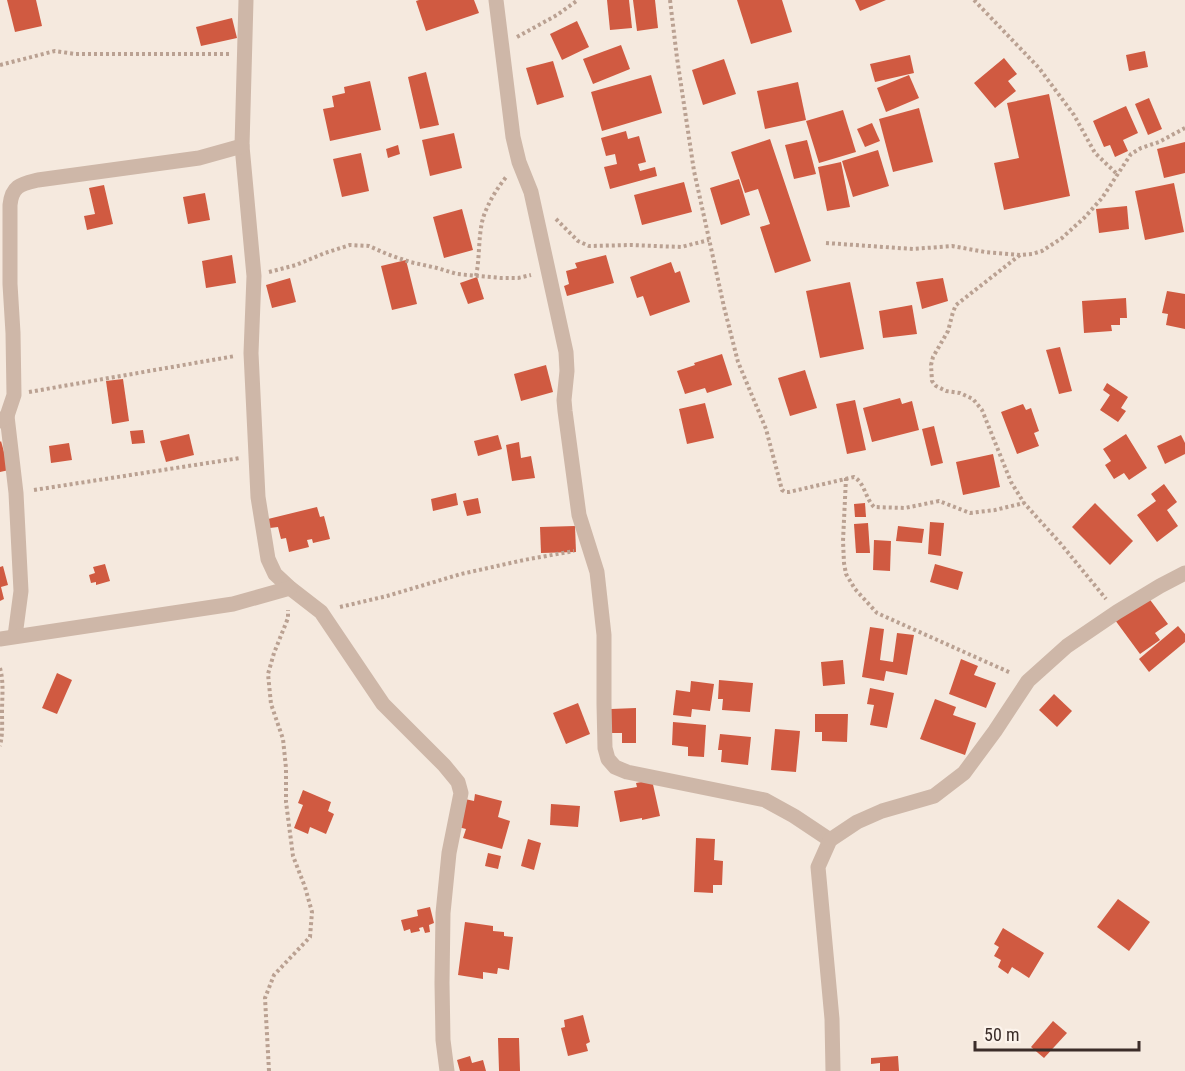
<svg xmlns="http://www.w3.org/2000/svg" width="1185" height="1071" font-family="'Roboto Condensed',sans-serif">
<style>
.building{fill:#d05a41}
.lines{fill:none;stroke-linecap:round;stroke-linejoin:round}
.path{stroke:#baa192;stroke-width:4;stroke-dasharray:3 3;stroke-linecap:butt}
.street{stroke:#ceb7a8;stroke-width:15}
</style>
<rect width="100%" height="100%" fill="#f5e9de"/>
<g class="building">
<path d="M 7,0 L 36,0 L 42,26 L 15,32 Z"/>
<path d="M 419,0 L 474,0 L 479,13 L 426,31 L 416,1 Z"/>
<path d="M 607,0 L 629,0 L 632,28 L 610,30 Z"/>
<path d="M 633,0 L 655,0 L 658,28 L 637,31 Z"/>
<path d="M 737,0 L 782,0 L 792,32 L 751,44 Z"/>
<path d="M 855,0 L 886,0 L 860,11 Z"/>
<path d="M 232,18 L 237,38 L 201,46 L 196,27 Z"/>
<path d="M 577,21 L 589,47 L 562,60 L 550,34 Z"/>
<path d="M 621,45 L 630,69 L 593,84 L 583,59 Z"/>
<path d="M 1145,51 L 1148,67 L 1129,71 L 1126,55 Z"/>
<path d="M 910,55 L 914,73 L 875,82 L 870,64 Z"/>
<path d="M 1004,58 L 1017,74 L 1008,81 L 1016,91 L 995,108 L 974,83 Z"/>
<path d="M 724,59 L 736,94 L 703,105 L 692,70 Z"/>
<path d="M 553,61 L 564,97 L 537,105 L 526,68 Z"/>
<path d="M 426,72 L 439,125 L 420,129 L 408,77 Z"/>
<path d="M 651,75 L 662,113 L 602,131 L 591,92 Z"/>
<path d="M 909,75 L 919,98 L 886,112 L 877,88 Z"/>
<path d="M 370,81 L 381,130 L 330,141 L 323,109 L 334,107 L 332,96 L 345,93 L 344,87 Z"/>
<path d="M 798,82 L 806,120 L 765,129 L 757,91 Z"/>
<path d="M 1049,94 L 1070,196 L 1004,210 L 994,163 L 1019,158 L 1007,103 Z"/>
<path d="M 1149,98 L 1162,129 L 1148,135 L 1135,104 Z"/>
<path d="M 1126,106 L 1138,133 L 1123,140 L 1128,151 L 1115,157 L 1110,145 L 1104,147 L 1093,121 Z"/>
<path d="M 919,108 L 933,162 L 893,172 L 879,119 Z"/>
<path d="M 843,110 L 856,152 L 819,163 L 806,121 Z"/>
<path d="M 872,123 L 880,141 L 865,147 L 857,129 Z"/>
<path d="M 626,131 L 628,139 L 639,136 L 646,162 L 638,164 L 640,171 L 655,167 L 657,176 L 610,189 L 604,167 L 617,164 L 615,154 L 606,156 L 601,138 Z"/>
<path d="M 454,133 L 462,168 L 430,176 L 422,140 Z"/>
<path d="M 770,139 L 811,261 L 775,273 L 760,227 L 770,224 L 758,189 L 745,193 L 731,152 Z"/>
<path d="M 807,140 L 816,174 L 794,179 L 785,145 Z"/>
<path d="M 1185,142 L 1185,173 L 1164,178 L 1157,149 Z"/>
<path d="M 398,145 L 400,154 L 388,158 L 386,149 Z"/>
<path d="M 878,150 L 889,186 L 853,197 L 842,161 Z"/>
<path d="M 361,153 L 369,191 L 342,197 L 333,159 Z"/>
<path d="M 841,162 L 850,207 L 827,211 L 818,167 Z"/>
<path d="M 739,179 L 750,215 L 721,225 L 710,188 Z"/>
<path d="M 684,182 L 692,212 L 642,225 L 634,195 Z"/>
<path d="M 1174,183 L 1184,232 L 1145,240 L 1135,191 Z"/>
<path d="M 104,185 L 113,224 L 87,230 L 84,216 L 95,214 L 89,188 Z"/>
<path d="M 205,193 L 210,220 L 188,224 L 183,197 Z"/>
<path d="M 1127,206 L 1129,229 L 1099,233 L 1096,209 Z"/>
<path d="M 462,209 L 473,250 L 444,258 L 433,217 Z"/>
<path d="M 232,255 L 236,283 L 206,288 L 202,261 Z"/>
<path d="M 606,255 L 614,283 L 567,296 L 564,286 L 569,284 L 566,271 L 577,268 L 575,263 Z"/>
<path d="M 406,260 L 417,304 L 392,310 L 381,266 Z"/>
<path d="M 671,262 L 675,273 L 680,271 L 690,302 L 650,316 L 643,296 L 637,298 L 630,277 Z"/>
<path d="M 477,277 L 484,299 L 468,304 L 460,283 Z"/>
<path d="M 290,278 L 296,302 L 272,308 L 266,285 Z"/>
<path d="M 943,278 L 948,301 L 922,309 L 916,282 Z"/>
<path d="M 850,282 L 864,349 L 820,358 L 806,291 Z"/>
<path d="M 1167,291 L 1185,294 L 1185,329 L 1166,325 L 1168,314 L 1162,313 Z"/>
<path d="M 1126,298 L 1127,318 L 1120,318 L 1120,325 L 1111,325 L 1112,331 L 1084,333 L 1082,301 Z"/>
<path d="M 912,305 L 917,334 L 883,338 L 879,311 Z"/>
<path d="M 1060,347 L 1072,391 L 1059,394 L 1046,350 Z"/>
<path d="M 722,354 L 732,385 L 707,393 L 705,388 L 685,394 L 677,371 L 695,365 L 694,363 Z"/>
<path d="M 546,365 L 553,392 L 521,401 L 514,374 Z"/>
<path d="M 805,370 L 817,408 L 790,416 L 778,378 Z"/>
<path d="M 123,379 L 129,421 L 112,424 L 106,381 Z"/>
<path d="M 1107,383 L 1128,397 L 1121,408 L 1126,411 L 1118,422 L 1100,410 L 1110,395 L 1103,390 Z"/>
<path d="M 900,398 L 902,404 L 912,401 L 919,430 L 872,442 L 863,408 Z"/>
<path d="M 855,400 L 866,450 L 847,454 L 836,404 Z"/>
<path d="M 705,403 L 714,438 L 687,444 L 679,409 Z"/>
<path d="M 1023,404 L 1026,410 L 1031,408 L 1039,431 L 1034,433 L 1039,446 L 1017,454 L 1001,412 Z"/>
<path d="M 934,426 L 943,463 L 931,466 L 922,429 Z"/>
<path d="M 143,430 L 145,443 L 132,444 L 130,431 Z"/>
<path d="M 189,434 L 194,455 L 166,462 L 160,441 Z"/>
<path d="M 1126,434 L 1147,468 L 1129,480 L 1124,473 L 1114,479 L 1105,465 L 1111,461 L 1103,449 Z"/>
<path d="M 498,435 L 502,449 L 478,456 L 474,441 Z"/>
<path d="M 1181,435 L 1185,443 L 1185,454 L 1165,464 L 1157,446 Z"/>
<path d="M 1,441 L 9,470 L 0,472 L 0,442 Z"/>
<path d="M 519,442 L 521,458 L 531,456 L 535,478 L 512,481 L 506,445 Z"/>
<path d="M 69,443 L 72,460 L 51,463 L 49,446 Z"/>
<path d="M 993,454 L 1000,487 L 963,495 L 956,462 Z"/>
<path d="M 1164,484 L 1177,502 L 1167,510 L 1178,526 L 1157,542 L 1137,515 L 1156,501 L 1151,494 Z"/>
<path d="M 456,493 L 458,505 L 433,511 L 431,499 Z"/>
<path d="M 478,498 L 481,513 L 467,516 L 463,501 Z"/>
<path d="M 865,503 L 866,517 L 855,517 L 854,504 Z"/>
<path d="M 1095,503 L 1133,541 L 1110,565 L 1072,527 Z"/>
<path d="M 317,507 L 320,517 L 324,516 L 330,539 L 313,543 L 312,539 L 307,540 L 309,547 L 289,552 L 286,538 L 281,539 L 278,527 L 270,528 L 268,519 Z"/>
<path d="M 930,522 L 944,523 L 941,556 L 928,554 Z"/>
<path d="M 868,523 L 870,553 L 856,553 L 854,524 Z"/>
<path d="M 575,526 L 576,552 L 541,553 L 540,527 Z"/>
<path d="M 898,526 L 924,529 L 922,543 L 896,541 Z"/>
<path d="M 874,540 L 891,541 L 890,571 L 873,570 Z"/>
<path d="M 105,564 L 110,581 L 96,585 L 96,582 L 91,583 L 89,575 L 95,573 L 93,567 Z"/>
<path d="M 935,564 L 963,572 L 958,590 L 930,582 Z"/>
<path d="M 3,566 L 8,585 L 1,587 L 4,599 L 0,601 L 0,567 Z"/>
<path d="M 1148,597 L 1168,624 L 1155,633 L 1160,640 L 1140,654 L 1115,620 Z"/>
<path d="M 1178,626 L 1185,634 L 1185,642 L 1149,672 L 1139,659 Z"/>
<path d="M 870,627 L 884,629 L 880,660 L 893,662 L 897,633 L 914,635 L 907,675 L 886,671 L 884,681 L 862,677 Z"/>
<path d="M 961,659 L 978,666 L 974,675 L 996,683 L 986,708 L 949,694 Z"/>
<path d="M 843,660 L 845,684 L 823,686 L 821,662 Z"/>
<path d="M 57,673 L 72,680 L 57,714 L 42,708 Z"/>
<path d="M 719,680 L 753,683 L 750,712 L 722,710 L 723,699 L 718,699 Z"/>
<path d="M 691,681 L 714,684 L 710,711 L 692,709 L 691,717 L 673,715 L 676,690 L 690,692 Z"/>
<path d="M 870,688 L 894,693 L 887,728 L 870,725 L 874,705 L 867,704 Z"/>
<path d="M 1054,694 L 1072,711 L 1057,727 L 1039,710 Z"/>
<path d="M 935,699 L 956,707 L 953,715 L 976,723 L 965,755 L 920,739 Z"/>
<path d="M 578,703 L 590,734 L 566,744 L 553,713 Z"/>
<path d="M 636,708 L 636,743 L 622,743 L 622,733 L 611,733 L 611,709 Z"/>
<path d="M 815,714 L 848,714 L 847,742 L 822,741 L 822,732 L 815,732 Z"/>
<path d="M 673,722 L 706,725 L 704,757 L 688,756 L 688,747 L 672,745 Z"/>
<path d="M 775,729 L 800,731 L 796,772 L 771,770 Z"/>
<path d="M 720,734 L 751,737 L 748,765 L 721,762 L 722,750 L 718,750 Z"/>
<path d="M 652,780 L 660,816 L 642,820 L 642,818 L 620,822 L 614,791 L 637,787 L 636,783 Z"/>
<path d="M 303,790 L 331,802 L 328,811 L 334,814 L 326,834 L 310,827 L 308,834 L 294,828 L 303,805 L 298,803 Z"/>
<path d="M 475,794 L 502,801 L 498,817 L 510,821 L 502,849 L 463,838 L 466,829 L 458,827 L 465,799 L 474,801 Z"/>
<path d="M 551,804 L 580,806 L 578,827 L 550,825 Z"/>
<path d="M 696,838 L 715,839 L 714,860 L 723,861 L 722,885 L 713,885 L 713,893 L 694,892 Z"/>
<path d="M 528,839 L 541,843 L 534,870 L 521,866 Z"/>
<path d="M 488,853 L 501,856 L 498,869 L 485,866 Z"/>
<path d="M 1118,899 L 1150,922 L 1129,951 L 1097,927 Z"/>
<path d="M 430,907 L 434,923 L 429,925 L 430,932 L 425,933 L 423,927 L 419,928 L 420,931 L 411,933 L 410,929 L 404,931 L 401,920 L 418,916 L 417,910 Z"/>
<path d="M 465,922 L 493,926 L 493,931 L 504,932 L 504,936 L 513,937 L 509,970 L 498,968 L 497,974 L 483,972 L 483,979 L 458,975 Z"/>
<path d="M 1003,928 L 1044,953 L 1029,978 L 1012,967 L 1008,974 L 998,967 L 1001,960 L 994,956 L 999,947 L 994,944 Z"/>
<path d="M 583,1015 L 590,1042 L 586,1044 L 588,1051 L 568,1056 L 561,1028 L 565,1027 L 564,1020 Z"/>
<path d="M 1053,1021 L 1067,1033 L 1044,1058 L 1031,1047 Z"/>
<path d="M 498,1038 L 519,1038 L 520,1071 L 499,1071 Z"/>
<path d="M 470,1056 L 472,1063 L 483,1060 L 486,1071 L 460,1071 L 457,1060 Z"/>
<path d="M 898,1056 L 899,1071 L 880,1071 L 880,1063 L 871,1064 L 871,1058 Z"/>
</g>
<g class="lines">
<g class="path">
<path d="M 670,0 L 677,58 L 694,171 L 724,307 L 738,362 L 766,429 L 782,490 L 785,492 L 789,492 L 854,477 C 865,483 865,498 874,507 L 905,508 L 939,501 L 970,513 L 995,510 L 1024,503"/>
<path d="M 974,0 L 1039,68 L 1074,115 L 1095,153 L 1117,174"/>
<path d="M 517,37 L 557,15 L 578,0"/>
<path d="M 0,65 L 55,51 L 75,54 L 229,54"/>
<path d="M 556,219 L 578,241 L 589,246 L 632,245 L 681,247 L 709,240"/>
<path d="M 826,243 L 913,249 L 952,246 L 985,252 L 1020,255 L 1032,254 L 1042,251 L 1062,238 L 1085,217 L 1102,198 L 1131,154 L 1141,148 L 1159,142 L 1185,128"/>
<path d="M 1020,255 L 956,305 L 953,312 L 948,331 L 933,357 L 931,365 L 932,381 L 936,386 L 946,391 L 960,393 L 973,399 L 982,410 L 1011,482 L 1024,503 L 1061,544 L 1106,599"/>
<path d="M 269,272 L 296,265 L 325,253 L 350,245 L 369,246 L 387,254 L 410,262 L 437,268 L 457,274 L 501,278 L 518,278 L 531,275"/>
<path d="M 476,276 C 480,257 478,237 483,218 C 488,203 497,188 507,176"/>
<path d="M 29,392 L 235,356"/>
<path d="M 846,478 L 843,541 L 844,563 L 846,574 L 855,589 L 877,613 L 1011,673"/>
<path d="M 34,490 L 240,458"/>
<path d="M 340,607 L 387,596 L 461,574 L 524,560 L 574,551"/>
<path d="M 0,668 C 4,683 2,697 2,712 C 2,725 3,732 0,746"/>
<path d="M 269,1071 L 265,998 L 274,975 L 310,937 L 312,912 L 305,887 L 293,856 L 286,802 L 286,768 L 283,739 L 271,704 L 268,674 L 274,653 L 288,618 L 288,610"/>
</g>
<g class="street">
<path d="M 246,0 L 242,146 L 254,276 L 251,353 L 258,497 L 268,559 L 275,574 L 290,588 L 321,612 L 383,704 L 444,765 L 458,782 L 461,793 L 449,853 L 443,913 L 442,983 L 443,1040 L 447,1071"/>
<path d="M 496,0 L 513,137 L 519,162 L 531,192 L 566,352 L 567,371 L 564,400 L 565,411 L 579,515 L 597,572 L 604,635 L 604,704 L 605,748 L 608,759 L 615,767 L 627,772 L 765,800 L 794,816 L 830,840"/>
<path d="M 7,416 L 16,493 L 21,591 L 15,636"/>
<path d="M 0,421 L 7,416 L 14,395 L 13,333 L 10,284 L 10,205 C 12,185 22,184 38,180 L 199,158 L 242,146"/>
<path d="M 0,639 L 233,604 L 290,588"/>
<path d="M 833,1071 L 832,1019 L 818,867 L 830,840 L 857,822 L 882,811 L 934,796 L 964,773 L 995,731 L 1028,681 L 1067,646 L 1117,612 L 1160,586 L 1185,573"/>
</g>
</g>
<path d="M975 1041v9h164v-9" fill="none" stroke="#3b2d29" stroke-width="3"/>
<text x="984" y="1041" font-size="18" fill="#3b2d29" stroke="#fcf3eb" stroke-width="4.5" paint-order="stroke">50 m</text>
</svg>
